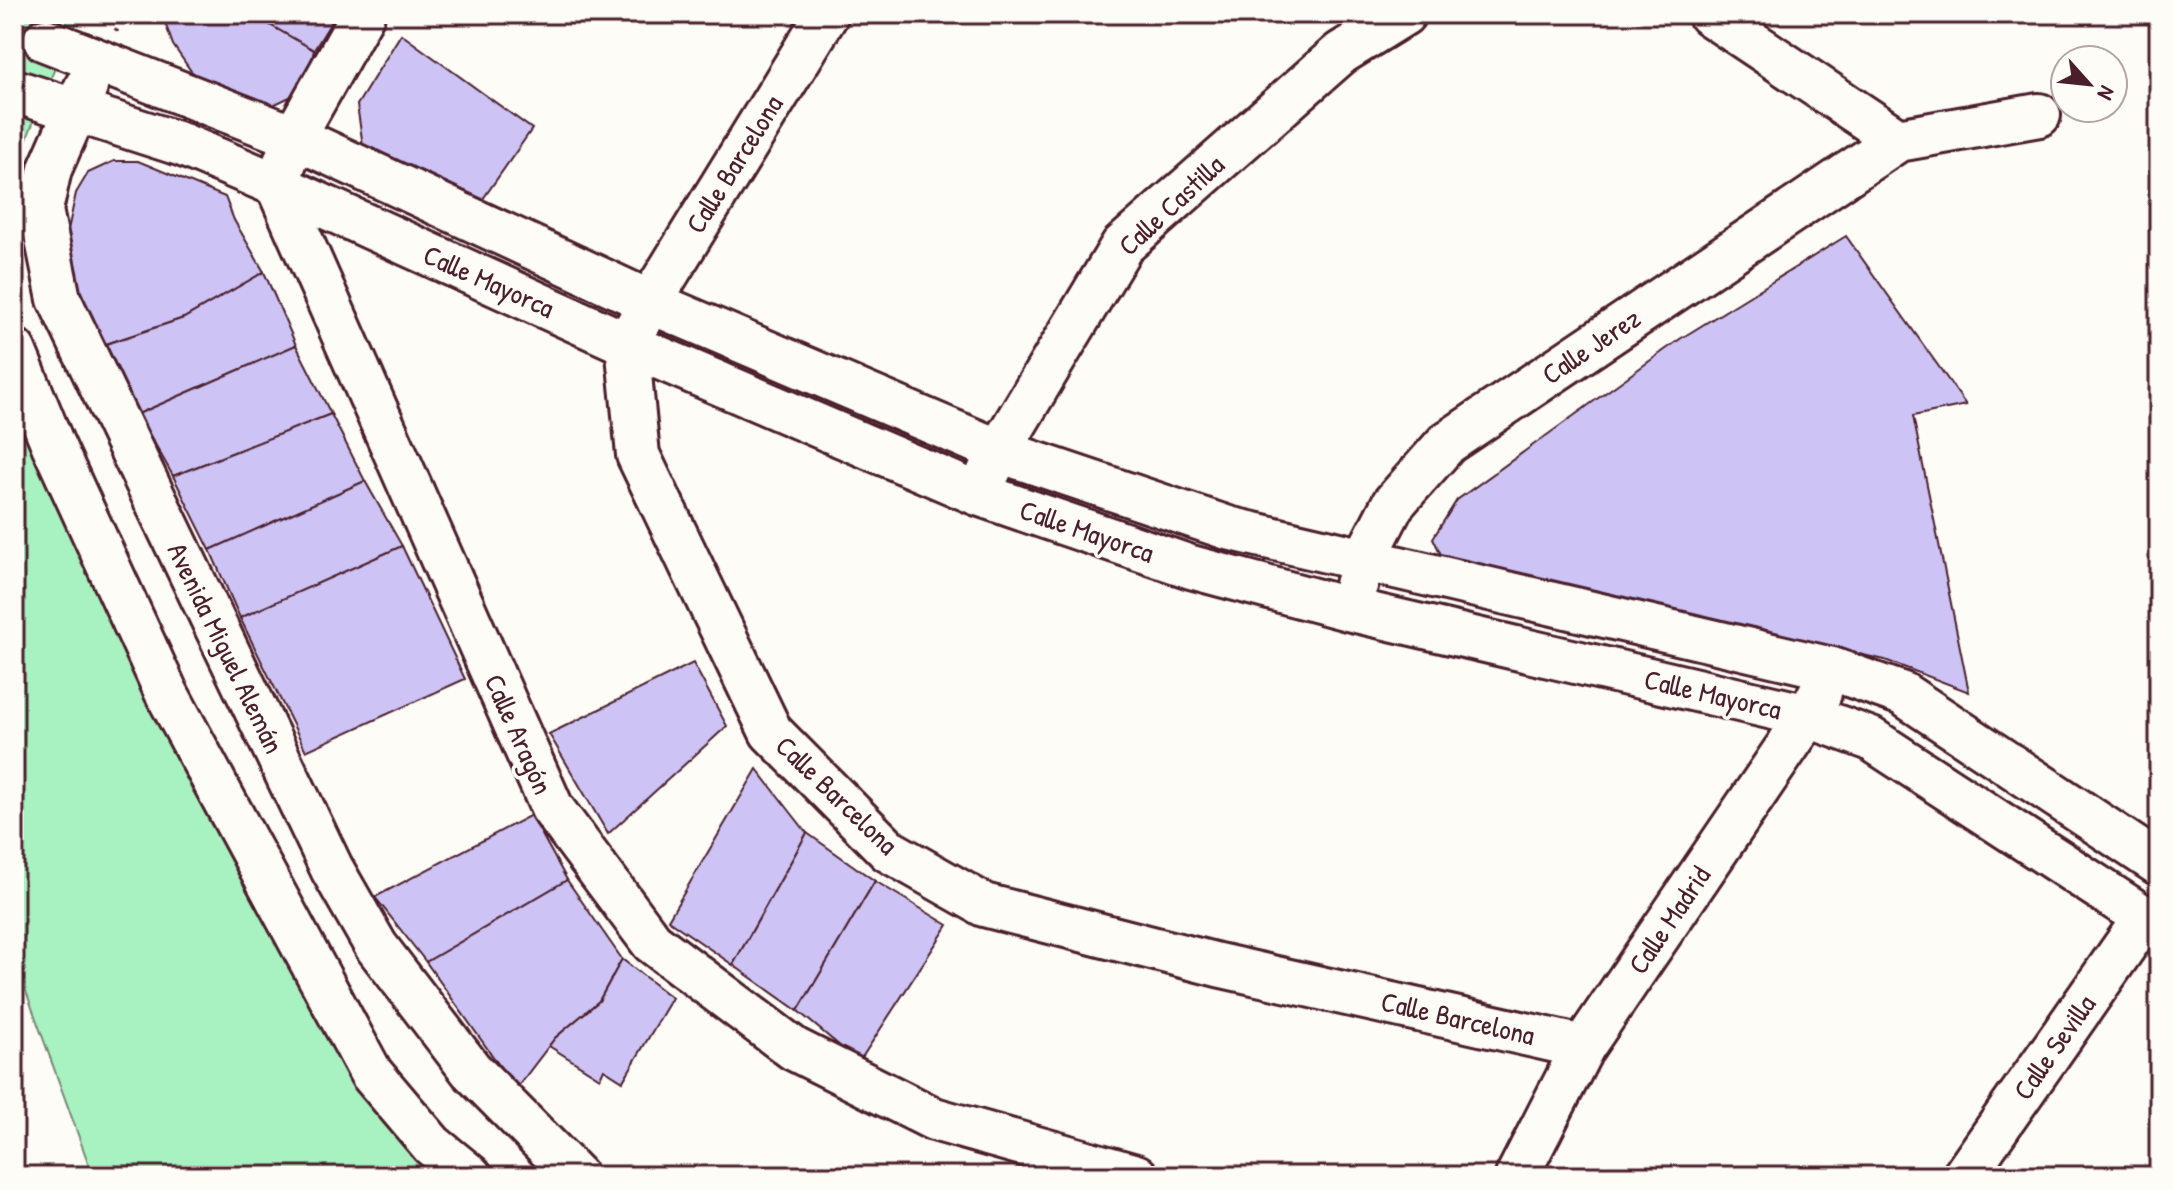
<svg xmlns="http://www.w3.org/2000/svg" width="2173" height="1190" font-family="'Patrick Hand',sans-serif">
<style>
.green{fill:#a8f1c0;stroke:#798876;stroke-width:2}
.building{fill:#cdc3f5;stroke:#4a1f2b;stroke-width:2}
.lines{fill:none;stroke-linecap:round;stroke-linejoin:round}
.minor-casing{stroke:#4a1f2b;stroke-width:48}
.path{stroke:#4a1f2b;stroke-width:5;stroke-dasharray:2 6;stroke-linecap:butt}
.minor{stroke:#fdfcf7;stroke-width:42}
.labels{text-anchor:middle;stroke-width:7;stroke-linejoin:round;paint-order:stroke}
.street-label{font-size:28px;fill:#4a1f2b;stroke:#fdfcf7}
</style>
<rect width="100%" height="100%" fill="#fdfcf7"/>
<filter id="ink" filterUnits="userSpaceOnUse"><feTurbulence type="fractalNoise" baseFrequency=".0125" numOctaves="2"/><feDisplacementMap in="SourceGraphic" scale="16" xChannelSelector="R" yChannelSelector="G"/><feConvolveMatrix kernelMatrix="1 2 1 2 8 2 1 2 1" color-interpolation-filters="sRGB"/></filter>
<g filter="url(#ink)">
<g class="green">
<path d="M 14,14 L 81,14 L 57,63 L 14,171 Z"/>
<path d="M 14,357 L 54,467 L 452,1176 L 93,1176 L 14,958 Z"/>
</g>
<g class="building">
<path d="M 162,14 L 251,14 L 314,50 L 311,63 L 292,96 L 265,109 L 227,98 L 191,71 L 173,45 Z"/>
<path d="M 251,14 L 336,14 L 314,50 Z"/>
<path d="M 401,34 L 532,129 L 478,206 L 364,153 L 357,105 Z"/>
<path d="M 114,161 L 138,161 L 225,197 L 234,220 L 264,272 L 184,318 L 106,344 L 84,312 L 74,276 L 68,230 L 76,193 L 88,173 Z"/>
<path d="M 1846,236 L 1966,405 L 1913,416 L 1969,692 L 1885,660 L 1443,559 L 1433,538 L 1457,500 L 1680,339 Z"/>
<path d="M 264,272 L 296,345 L 138,414 L 106,344 L 184,318 Z"/>
<path d="M 296,345 L 331,414 L 173,476 L 138,414 Z"/>
<path d="M 331,414 L 365,481 L 210,550 L 173,476 Z"/>
<path d="M 365,481 L 402,546 L 240,618 L 210,550 Z"/>
<path d="M 402,546 L 465,679 L 306,751 L 240,618 Z"/>
<path d="M 693,663 L 727,726 L 608,834 L 549,734 Z"/>
<path d="M 757,769 L 807,833 L 733,965 L 668,920 Z"/>
<path d="M 531,815 L 567,880 L 426,962 L 375,897 Z"/>
<path d="M 807,833 L 875,881 L 798,1011 L 733,965 Z"/>
<path d="M 567,880 L 622,959 L 599,1001 L 555,1038 L 516,1089 L 426,962 Z"/>
<path d="M 875,881 L 948,925 L 859,1062 L 798,1011 Z"/>
<path d="M 622,959 L 672,998 L 623,1081 L 604,1069 L 600,1078 L 549,1046 L 555,1038 L 599,1001 Z"/>
</g>
<g class="lines">
<g class="minor-casing">
<g id="minor">
<path d="M 363,14 L 294,137 L 277,185 L 552,808 L 652,942 L 794,1049 L 934,1119 L 1136,1176"/>
<path d="M 827,14 L 650,302 L 627,344 L 638,455 L 771,732 L 889,851 L 984,905 L 1218,965 L 1583,1047"/>
<path d="M 1709,14 L 1898,140"/>
<path d="M 45,40 L 294,137 L 650,302 L 999,451 L 1228,528 L 1832,669 L 1903,694 L 2159,864"/>
<path d="M 86,87 L 50,169 L 41,210 L 59,299 L 332,869 L 376,946 L 471,1070 L 576,1176"/>
<path d="M 18,92 L 183,145 L 277,185 L 627,344 L 978,494 L 1191,567 L 1348,609 L 1808,716 L 1871,739 L 2159,927"/>
<path d="M 14,350 L 53,445 L 166,692 L 371,1073 L 432,1145 L 470,1176"/>
<path d="M 988,474 L 999,451 L 1122,246 L 1341,53 L 1404,14"/>
<path d="M 1356,585 L 1364,560 L 1393,504 L 1447,443 L 1898,140 L 2039,115"/>
<path d="M 1517,1176 L 1583,1047 L 1808,716 L 1820,693"/>
<path d="M 1964,1176 L 2145,917"/>
</g>
</g>
<path class="path" d="M 116,31 L 125,14"/>
<use href="#minor" class="minor"/>
</g>
</g>
<g class="labels">
<g class="street-label">
<text transform="translate(734 164) rotate(-58)" y="10">Calle Barcelona</text>
<text transform="translate(1171 205) rotate(-43)" y="10">Calle Castilla</text>
<text transform="translate(489 281) rotate(24)" y="10">Calle Mayorca</text>
<text transform="translate(1591 346) rotate(-34)" y="10">Calle Jerez</text>
<text transform="translate(1087 531) rotate(19)" y="10">Calle Mayorca</text>
<text transform="translate(226 648) rotate(64)" y="10">Avenida Miguel Alemán</text>
<text transform="translate(1713 694) rotate(13)" y="10">Calle Mayorca</text>
<text transform="translate(519 734) rotate(66)" y="10">Calle Aragón</text>
<text transform="translate(837 795) rotate(44)" y="10">Calle Barcelona</text>
<text transform="translate(1669 920) rotate(-56)" y="10">Calle Madrid</text>
<text transform="translate(1458 1018) rotate(13)" y="10">Calle Barcelona</text>
<text transform="translate(2054 1047) rotate(-55)" y="10">Calle Sevilla</text>
</g>
</g>
<rect width="2173" height="1190" fill="none" stroke="#fdfcf7" stroke-width="48"/>
<rect x="24" y="24" width="2125" height="1142" fill="none" stroke="#4a1f2b" stroke-width="3" filter="url(#ink)"/>
<g transform="translate(2089 84) rotate(117)"><circle r="38" fill="#fdfcf7" stroke="#b5a4a5" stroke-width="2"/>
<path d="M0-6L14 30L0 20L-14 30Z" fill="#4a1f2b"/>
<text y="-12" font-size="22" font-weight="bold" text-anchor="middle" fill="#4a1f2b">N</text>
</g>
</svg>
